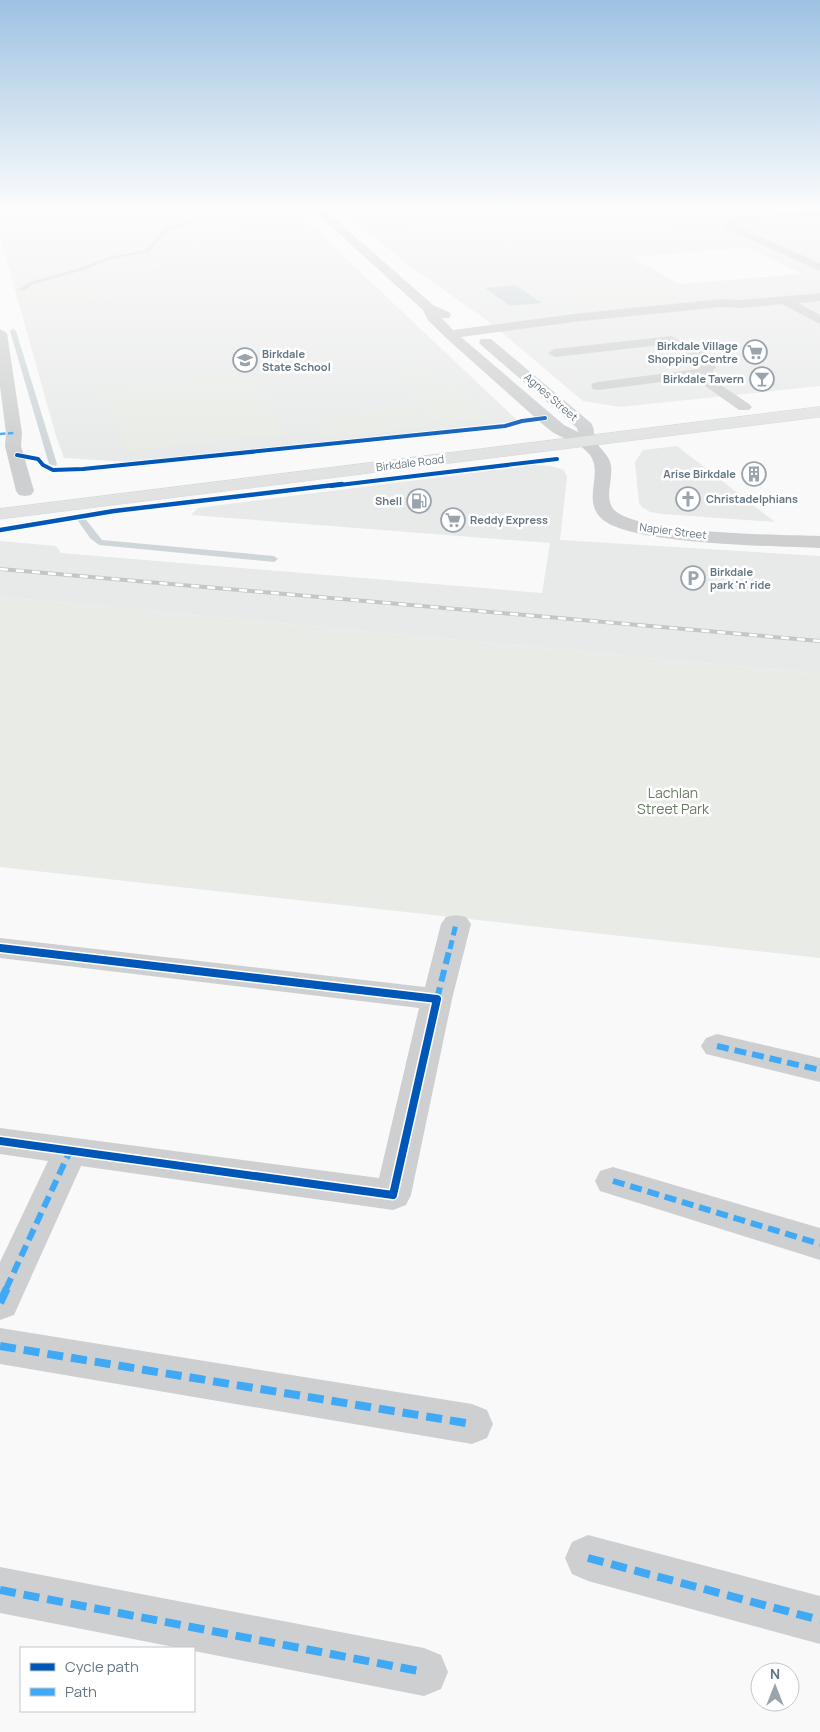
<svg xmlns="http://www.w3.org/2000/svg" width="820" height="1732" font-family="Manrope,sans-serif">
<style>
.built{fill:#e8e9e9;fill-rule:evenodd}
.green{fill:#e8ebe6}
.water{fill:#ced6d9}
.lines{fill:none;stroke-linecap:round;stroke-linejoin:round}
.stream{fill:#ced6d9;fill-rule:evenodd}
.major-casing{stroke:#d5d6d7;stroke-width:1}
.minor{fill:#cecfd0;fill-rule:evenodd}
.major{fill:#e1e2e2;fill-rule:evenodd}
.rail-casing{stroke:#c3c5c6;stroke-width:4}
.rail{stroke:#fff;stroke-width:2.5;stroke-dasharray:8;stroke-linecap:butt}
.quiet-far3{stroke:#3fa9f5;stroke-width:2.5;stroke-dasharray:5.5 2.5;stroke-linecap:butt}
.quiet-far2{stroke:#3fa9f5;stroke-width:5;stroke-dasharray:9 5;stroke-linecap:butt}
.quiet-far1{stroke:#3fa9f5;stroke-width:6;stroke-dasharray:12 6;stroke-linecap:butt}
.quiet{stroke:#3fa9f5;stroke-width:8;stroke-dasharray:16 8;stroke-linecap:butt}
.cycleway-far3-casing{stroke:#fff;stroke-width:5.5}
.cycleway-far2-casing{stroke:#fff;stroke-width:7}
.cycleway-far1-casing{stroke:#fff;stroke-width:9}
.cycleway-casing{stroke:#fff;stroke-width:11}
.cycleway-far3{stroke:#0057b8;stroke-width:4}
.cycleway-far2{stroke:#0057b8;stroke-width:4.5}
.cycleway-far1{stroke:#0057b8;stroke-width:5.5}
.cycleway{stroke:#0057b8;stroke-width:8}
.labels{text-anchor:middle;stroke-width:5;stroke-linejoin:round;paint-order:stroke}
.far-poi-label{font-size:11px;font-weight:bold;fill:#657683;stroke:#fff;text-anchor:end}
.far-street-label{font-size:11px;fill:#657683;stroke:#fff}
.park-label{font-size:14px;fill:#687a64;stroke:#fff}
</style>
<rect width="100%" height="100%" fill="#f9f9f9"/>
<g class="built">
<path d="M 267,211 L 296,211 L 518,421 L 145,463 L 64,458 L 56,436 L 19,304 L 146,293 L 137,276 Z"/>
<path d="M 344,211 L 681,211 L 693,217 L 772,211 L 820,211 L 820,386 L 620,407 L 583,401 L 488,321 L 408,265 ZM 747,247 L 802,274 L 679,284 L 632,257 Z"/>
<path d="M 677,446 L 775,522 L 662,514 L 650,512 L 642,507 L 639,503 L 635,462 L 643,450 Z"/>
<path d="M 535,465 L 551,466 L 564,470 L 567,477 L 560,540 L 820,556 L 820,674 L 0,597 L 0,541 L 56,546 L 61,553 L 542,593 L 550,543 L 191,515 L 198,508 Z"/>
</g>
<g class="green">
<path d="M 0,211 L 267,211 L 137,276 L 146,293 L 19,304 L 0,237 Z"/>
<path d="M 390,211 L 635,211 L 695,242 L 459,263 Z"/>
<path d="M 644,272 L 687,298 L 595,306 L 555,280 Z"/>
<path d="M 426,364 L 443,383 L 413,385 L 397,366 Z"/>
<path d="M 248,373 L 288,434 L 125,452 L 101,388 Z"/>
<path d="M 456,385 L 491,419 L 439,425 L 408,390 Z"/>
<path d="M 411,408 L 428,426 L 323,438 L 310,419 Z"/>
<path d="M 0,597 L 820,674 L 820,958 L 0,867 Z"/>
</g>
<path class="water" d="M 515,285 L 542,303 L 510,306 L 485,288 Z"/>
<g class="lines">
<g class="stream">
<path d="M 203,211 L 208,211 L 198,221 L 169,230 L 149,252 L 112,259 L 84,270 L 34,284 L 23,291 L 18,290 L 30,282 L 80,268 L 109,257 L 145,250 L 165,228 L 194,219 Z"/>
<path d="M 13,329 L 16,331 L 57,464 L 56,466 L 49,464 L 10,331 Z"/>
<path d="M 77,516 L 83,516 L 102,540 L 274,556 L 278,559 L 274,562 L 99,545 L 90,538 L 76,518 Z"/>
</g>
<g class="major-casing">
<path id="major" d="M 820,407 L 820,417 L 0,519 L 0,509 Z"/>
</g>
<g class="minor">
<path d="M 314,211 L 326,211 L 433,305 L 449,312 L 451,315 L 449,318 L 442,318 L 453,330 L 582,313 L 722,299 L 741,300 L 820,293 L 820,301 L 798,303 L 820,315 L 820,324 L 782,304 L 741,308 L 722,307 L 582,321 L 461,337 L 564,425 L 578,432 L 577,428 L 481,345 L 479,342 L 481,339 L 491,339 L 591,423 C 595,428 593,435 596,441 C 600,450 610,455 611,466 C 613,479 605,495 612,507 C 626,534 787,535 820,536 L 820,548 C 778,546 631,545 602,519 C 581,500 604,474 590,455 C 581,443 566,440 554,433 C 549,430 544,425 539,421 L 445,337 L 428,320 L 423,310 Z"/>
<path d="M 803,211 L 820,211 L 820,216 L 738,223 L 735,226 L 820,263 L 820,271 L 723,227 L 731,218 L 735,217 Z"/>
<path d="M 0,329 L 7,333 L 22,433 L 21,446 L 34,491 L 31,495 L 25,496 L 19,495 L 16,491 L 5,446 L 6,433 L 0,386 Z"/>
<path d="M 671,336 L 711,356 L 716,367 L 709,377 L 749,404 L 752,407 L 749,410 L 739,410 L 694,378 L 598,390 L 593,389 L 591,386 L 593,383 L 598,382 L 698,369 L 701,366 L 700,361 L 669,344 L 555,357 L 548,353 L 555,349 Z"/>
<path d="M 456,915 L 466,917 L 471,924 L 452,999 L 411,1195 L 406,1205 L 393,1210 L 81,1166 L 14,1315 L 0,1320 L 0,1262 L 48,1161 L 0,1154 L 0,1128 L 379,1178 L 419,1008 L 0,958 L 0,938 L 425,987 L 441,924 L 446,917 Z"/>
<path d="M 717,1034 L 820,1058 L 820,1082 L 706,1054 L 701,1046 L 706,1038 Z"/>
<path d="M 613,1167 L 820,1228 L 820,1260 L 600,1191 L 595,1181 L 600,1171 Z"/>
<path d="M 0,1328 L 472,1404 L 487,1410 L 493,1424 L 487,1438 L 472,1444 L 0,1364 Z"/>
<path d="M 588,1535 L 820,1596 L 820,1644 L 588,1581 L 572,1574 L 565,1558 L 572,1542 Z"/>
<path d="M 0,1567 L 424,1648 L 441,1655 L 448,1672 L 441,1689 L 424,1696 L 194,1651 L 194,1648 L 179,1648 L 0,1613 Z"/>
</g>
<use href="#major" class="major"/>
<g class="rail-casing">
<path id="rail" d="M 0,569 L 820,641"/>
</g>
<use href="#rail" class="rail"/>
<path class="quiet-far3" d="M 0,434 L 14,433"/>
<path class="quiet-far2" d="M 450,949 L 456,924"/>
<g class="quiet-far1">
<path d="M 437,999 L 450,947"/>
<path d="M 717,1046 L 820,1070"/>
<path d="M 613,1181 L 820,1244"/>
<path d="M 6,1289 L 70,1151"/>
</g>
<g class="quiet">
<path d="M 0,1303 L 7,1288"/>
<path d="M 0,1346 L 472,1424"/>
<path d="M 588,1558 L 820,1620"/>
<path d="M 0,1590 L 424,1672"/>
</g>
<g class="cycleway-far3-casing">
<g id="cycleway-far3">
<path d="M 17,455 L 38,459 L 43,465 L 53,470 L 83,469 L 505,426 L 522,421 L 545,418"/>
<path d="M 331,486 L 557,459"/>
</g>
</g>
<g class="cycleway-far2-casing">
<path id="cycleway-far2" d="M 0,530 L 114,511 L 342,484"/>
</g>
<g class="cycleway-far1-casing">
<path id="cycleway-far1" d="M 0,948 L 5,949"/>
</g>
<g class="cycleway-casing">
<path id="cycleway" d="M 0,948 L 437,999 L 393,1195 L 0,1141"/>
</g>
<use href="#cycleway-far3" class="cycleway-far3"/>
<use href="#cycleway-far2" class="cycleway-far2"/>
<use href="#cycleway-far1" class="cycleway-far1"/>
<use href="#cycleway" class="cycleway"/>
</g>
<linearGradient id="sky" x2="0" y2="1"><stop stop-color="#9dc2e2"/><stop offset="0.46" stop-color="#fcfcfc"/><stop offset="1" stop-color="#fcfcfc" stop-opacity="0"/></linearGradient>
<rect width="820" height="454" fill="url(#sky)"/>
<defs>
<g id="supermarket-ring" transform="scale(1.25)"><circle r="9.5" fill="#fff" stroke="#99a4ac" stroke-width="1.5"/><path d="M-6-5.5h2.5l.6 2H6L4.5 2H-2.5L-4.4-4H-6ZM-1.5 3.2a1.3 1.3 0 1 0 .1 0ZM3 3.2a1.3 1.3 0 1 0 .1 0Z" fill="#99a4ac"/></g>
<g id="school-ring" transform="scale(1.25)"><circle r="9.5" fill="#fff" stroke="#99a4ac" stroke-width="1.5"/><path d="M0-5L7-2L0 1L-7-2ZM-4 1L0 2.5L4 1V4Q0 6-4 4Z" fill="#99a4ac"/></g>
<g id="bar-ring" transform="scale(1.25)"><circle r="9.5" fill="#fff" stroke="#99a4ac" stroke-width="1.5"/><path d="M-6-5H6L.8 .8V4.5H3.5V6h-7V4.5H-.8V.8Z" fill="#99a4ac"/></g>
<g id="building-ring" transform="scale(1.25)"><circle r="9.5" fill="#fff" stroke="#99a4ac" stroke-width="1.5"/><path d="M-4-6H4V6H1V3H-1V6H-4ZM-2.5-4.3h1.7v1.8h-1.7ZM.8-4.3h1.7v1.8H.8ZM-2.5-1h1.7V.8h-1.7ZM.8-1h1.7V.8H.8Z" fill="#99a4ac"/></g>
<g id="church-ring" transform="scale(1.25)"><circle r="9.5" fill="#fff" stroke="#99a4ac" stroke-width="1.5"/><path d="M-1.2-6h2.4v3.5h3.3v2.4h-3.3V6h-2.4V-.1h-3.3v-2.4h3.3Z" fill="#99a4ac"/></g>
<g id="fuel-ring" transform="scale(1.25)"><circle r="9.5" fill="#fff" stroke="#99a4ac" stroke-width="1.5"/><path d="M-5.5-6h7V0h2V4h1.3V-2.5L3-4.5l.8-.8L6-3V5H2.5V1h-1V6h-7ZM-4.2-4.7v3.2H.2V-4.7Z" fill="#99a4ac"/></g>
<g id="parking-ring" transform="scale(1.25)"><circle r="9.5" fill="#fff" stroke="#99a4ac" stroke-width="1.5"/><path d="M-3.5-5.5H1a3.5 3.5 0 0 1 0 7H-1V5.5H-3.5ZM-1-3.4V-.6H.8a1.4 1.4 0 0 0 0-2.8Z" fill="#99a4ac"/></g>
</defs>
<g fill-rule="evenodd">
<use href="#supermarket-ring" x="755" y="352"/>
<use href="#school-ring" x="245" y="360"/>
<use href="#bar-ring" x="762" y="379"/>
<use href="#building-ring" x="754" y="474"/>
<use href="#church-ring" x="688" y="499"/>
<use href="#fuel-ring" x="419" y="501"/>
<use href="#supermarket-ring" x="453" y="520"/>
<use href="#parking-ring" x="693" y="578"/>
</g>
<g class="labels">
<g class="far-poi-label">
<text x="738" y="350">Birkdale Village<tspan x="738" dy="13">Shopping Centre</tspan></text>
<text x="262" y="358" text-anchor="start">Birkdale<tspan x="262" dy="13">State School</tspan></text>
<text x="744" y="383">Birkdale Tavern</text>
<text x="736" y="478">Arise Birkdale</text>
<text x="706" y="503" text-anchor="start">Christadelphians</text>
<text x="402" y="505">Shell</text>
<text x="470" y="524" text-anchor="start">Reddy Express</text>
<text x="710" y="576" text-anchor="start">Birkdale<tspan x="710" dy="13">park 'n' ride</tspan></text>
</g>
<g class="far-street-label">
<text transform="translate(551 397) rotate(41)" y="4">Agnes Street</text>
<text transform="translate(410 463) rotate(-7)" y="4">Birkdale Road</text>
<text transform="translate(673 531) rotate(7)" y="4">Napier Street</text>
</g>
<g class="park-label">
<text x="673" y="798">Lachlan<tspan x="673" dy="16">Street Park</tspan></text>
</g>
</g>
<rect x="20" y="1647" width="175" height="65" fill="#ffffff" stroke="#c1c8cd"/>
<rect x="30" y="1663" width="25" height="8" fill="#0057b8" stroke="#c1c8cd"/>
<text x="65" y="1672" font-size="15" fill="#657683">Cycle path</text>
<rect x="30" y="1688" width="25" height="8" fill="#3fa9f5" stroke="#c1c8cd"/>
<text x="65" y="1697" font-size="15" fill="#657683">Path</text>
<g transform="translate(775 1687)"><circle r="24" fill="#ffffff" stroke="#c1c8cd"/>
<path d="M0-4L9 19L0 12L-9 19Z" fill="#99a4ac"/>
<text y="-8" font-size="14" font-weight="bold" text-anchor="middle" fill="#657683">N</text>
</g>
</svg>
